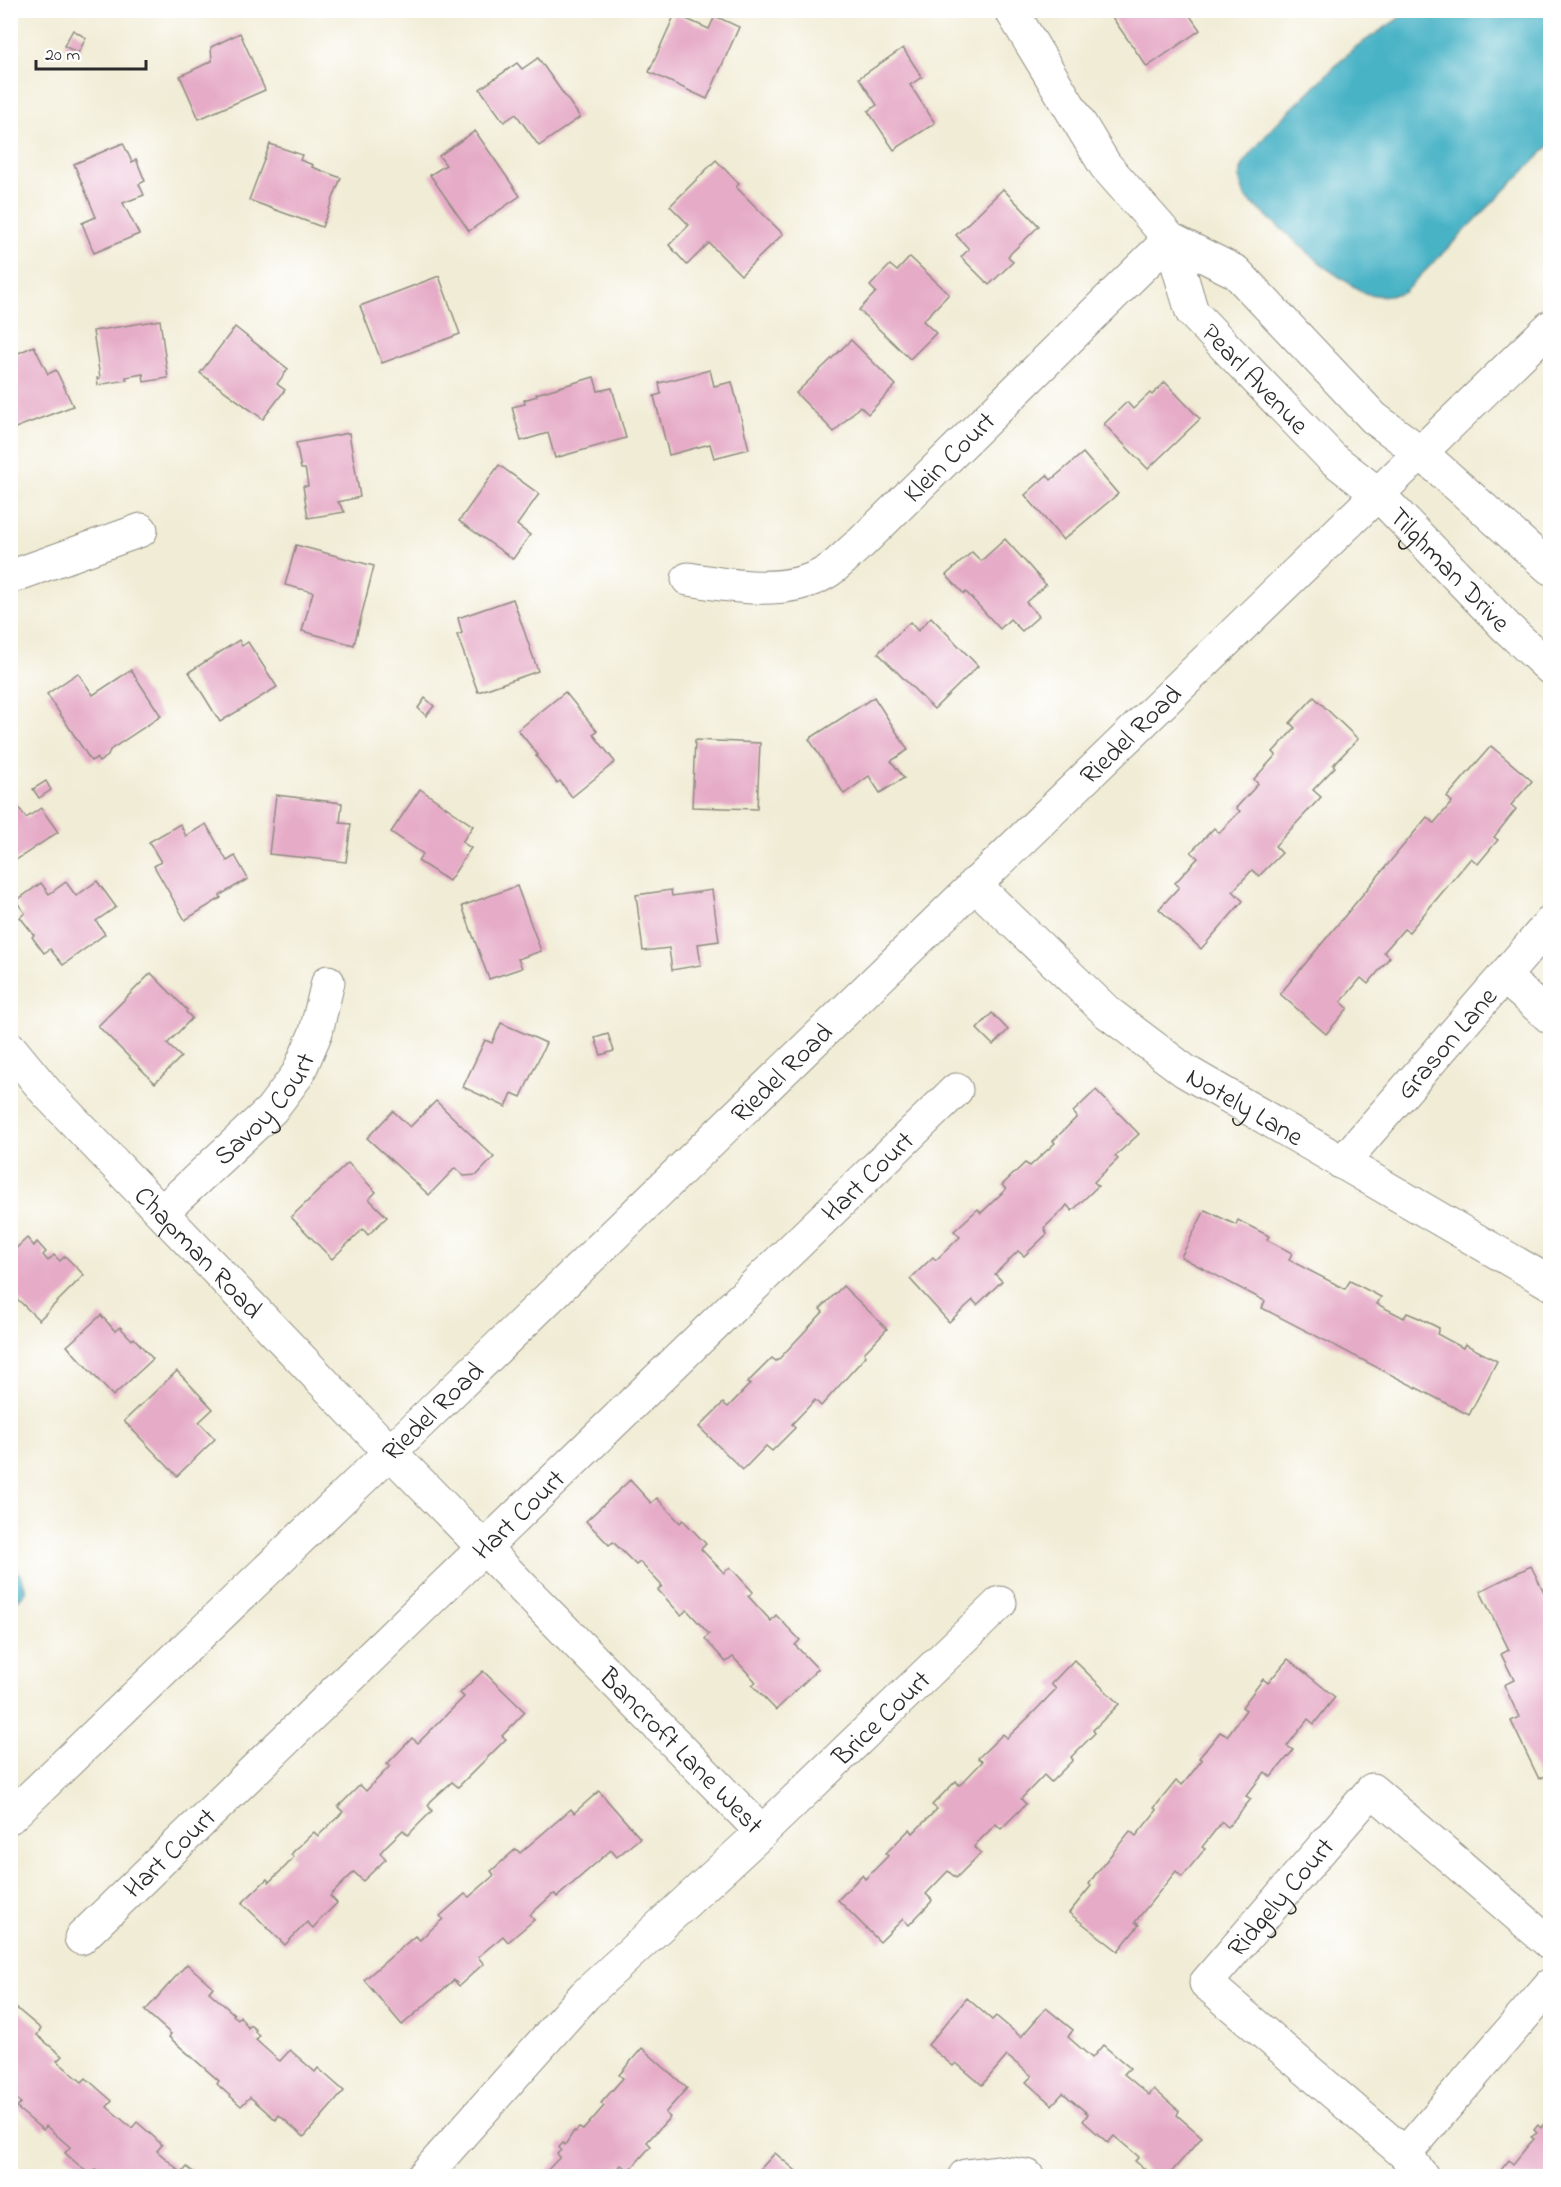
<svg xmlns="http://www.w3.org/2000/svg" width="1561" height="2187" font-family="'Indie Flower',sans-serif">
<style>
.water{fill:#48b3c6;stroke:#3a6f78;stroke-width:1.5}
.building{fill:#e6acc7}
.lines{fill:none;stroke-linecap:round;stroke-linejoin:round}
.minor-casing{stroke:#8e8c80;stroke-width:35}
.minor{stroke:#fff;stroke-width:33}
.labels{text-anchor:middle;stroke-width:5;stroke-linejoin:round;paint-order:stroke}
.street-label{font-size:27px;fill:#2b2b2b;stroke:#fff}
</style>
<rect width="100%" height="100%" fill="#fff"/>
<filter id="ink" filterUnits="userSpaceOnUse"><feTurbulence type="fractalNoise" baseFrequency=".0167" numOctaves="2"/><feDisplacementMap in="SourceGraphic" scale="12" xChannelSelector="R" yChannelSelector="G"/><feConvolveMatrix kernelMatrix="1 2 1 2 8 2 1 2 1" color-interpolation-filters="sRGB"/></filter>
<filter id="wash" filterUnits="userSpaceOnUse"><feTurbulence type="fractalNoise" baseFrequency=".008" numOctaves="4" result="noise"/><feDisplacementMap in="SourceGraphic" scale="24" xChannelSelector="R" yChannelSelector="G"/><feGaussianBlur stdDeviation="1.35" result="paint"/><feColorMatrix in="noise" values="0 0 0 0 0 0 0 0 0 0 0 0 0 0 0 0 0 1.4 0 .05"/><feComposite in="paint" operator="in"/></filter>
<g filter="url(#wash)">
<rect width="100%" height="100%" fill="#f1ecd5"/>
<g class="water">
<path d="M 1410,11 L 1550,11 L 1550,145 L 1403,293 L 1381,296 L 1364,293 L 1326,268 L 1245,197 L 1239,177 L 1244,162 L 1274,126 L 1354,48 Z"/>
<path d="M 11,1565 L 22,1577 L 26,1591 L 11,1608 Z"/>
</g>
<g id="blocks">
<g class="building">
<path d="M 1107,10 L 1186,10 L 1200,30 L 1147,67 Z"/>
<path d="M 675,14 L 709,29 L 715,16 L 739,27 L 707,99 L 649,72 Z"/>
<path d="M 73,30 L 86,38 L 78,53 L 64,46 Z"/>
<path d="M 240,33 L 265,90 L 199,119 L 180,76 L 212,61 L 211,47 Z"/>
<path d="M 903,48 L 922,77 L 910,85 L 935,123 L 894,150 L 868,111 L 877,105 L 859,78 Z"/>
<path d="M 538,58 L 580,117 L 539,146 L 516,114 L 504,122 L 480,89 L 517,63 L 522,69 Z"/>
<path d="M 475,131 L 520,196 L 469,231 L 430,175 L 446,165 L 439,156 Z"/>
<path d="M 123,143 L 132,162 L 136,159 L 145,181 L 139,184 L 144,195 L 123,203 L 139,234 L 94,253 L 82,223 L 96,217 L 74,164 Z"/>
<path d="M 270,144 L 302,155 L 300,160 L 313,165 L 312,167 L 341,178 L 322,227 L 249,200 Z"/>
<path d="M 716,160 L 739,184 L 736,187 L 783,234 L 741,275 L 709,243 L 687,265 L 669,245 L 689,225 L 670,206 Z"/>
<path d="M 1003,189 L 1039,226 L 1008,256 L 1013,262 L 989,285 L 961,257 L 969,249 L 956,235 Z"/>
<path d="M 910,257 L 949,294 L 923,321 L 936,333 L 910,359 L 859,310 L 876,292 L 870,286 L 890,265 L 897,271 Z"/>
<path d="M 439,276 L 460,334 L 382,363 L 360,306 Z"/>
<path d="M 160,320 L 168,378 L 144,382 L 143,374 L 126,377 L 127,380 L 98,385 L 97,378 L 100,378 L 93,331 Z"/>
<path d="M 235,327 L 288,369 L 277,384 L 285,390 L 263,419 L 200,373 Z"/>
<path d="M 851,340 L 896,385 L 868,414 L 860,406 L 834,432 L 796,393 Z"/>
<path d="M 34,346 L 48,374 L 56,370 L 73,406 L 10,430 L 10,348 L 14,355 Z"/>
<path d="M 710,370 L 714,386 L 732,382 L 749,449 L 714,458 L 710,444 L 669,455 L 654,396 L 661,394 L 659,383 Z"/>
<path d="M 594,377 L 598,391 L 612,388 L 626,438 L 555,458 L 548,433 L 521,441 L 512,407 L 525,404 L 524,400 L 537,396 L 536,394 Z"/>
<path d="M 1165,382 L 1200,419 L 1148,469 L 1104,424 L 1127,402 L 1133,409 L 1150,393 L 1152,395 Z"/>
<path d="M 349,433 L 360,497 L 338,502 L 345,512 L 308,518 L 303,486 L 308,486 L 306,473 L 305,469 L 301,469 L 296,443 Z"/>
<path d="M 1083,453 L 1118,494 L 1063,540 L 1025,495 L 1047,475 L 1051,480 Z"/>
<path d="M 499,465 L 539,494 L 517,525 L 530,535 L 513,559 L 459,521 Z"/>
<path d="M 1005,539 L 1046,585 L 1026,602 L 1039,616 L 1022,631 L 1010,619 L 1000,629 L 966,592 L 964,594 L 946,575 L 972,552 L 981,561 Z"/>
<path d="M 296,545 L 374,566 L 354,645 L 302,631 L 313,592 L 285,585 Z"/>
<path d="M 513,599 L 538,671 L 478,692 L 457,635 L 462,633 L 458,618 Z"/>
<path d="M 931,617 L 978,666 L 934,709 L 878,653 L 910,622 L 918,631 Z"/>
<path d="M 239,640 L 242,646 L 248,642 L 277,687 L 220,722 L 189,672 Z"/>
<path d="M 131,670 L 161,716 L 110,750 L 108,756 L 99,762 L 96,758 L 91,761 L 47,694 L 78,673 L 93,695 Z"/>
<path d="M 565,692 L 597,731 L 593,734 L 615,762 L 572,797 L 560,781 L 557,783 L 536,756 L 538,755 L 518,730 Z"/>
<path d="M 874,697 L 908,750 L 891,761 L 904,778 L 880,793 L 869,776 L 844,794 L 809,739 Z"/>
<path d="M 1314,697 L 1358,739 L 1333,765 L 1335,767 L 1313,790 L 1321,797 L 1275,846 L 1282,853 L 1259,876 L 1252,870 L 1233,891 L 1243,901 L 1201,949 L 1159,909 L 1179,887 L 1175,883 L 1198,858 L 1191,852 L 1214,828 L 1219,833 L 1240,811 L 1236,808 L 1258,784 L 1254,779 L 1276,755 L 1273,752 L 1295,728 L 1290,723 Z"/>
<path d="M 425,698 L 434,706 L 426,716 L 418,708 Z"/>
<path d="M 695,740 L 760,743 L 757,809 L 692,807 Z"/>
<path d="M 1491,746 L 1532,781 L 1511,805 L 1516,809 L 1494,837 L 1498,840 L 1478,864 L 1471,858 L 1409,932 L 1404,929 L 1384,952 L 1390,957 L 1368,984 L 1361,978 L 1341,1002 L 1348,1008 L 1326,1034 L 1280,994 L 1427,817 L 1434,823 L 1452,802 L 1447,797 Z"/>
<path d="M 46,781 L 51,790 L 39,798 L 33,789 Z"/>
<path d="M 420,789 L 473,826 L 462,842 L 471,848 L 449,881 L 418,861 L 423,854 L 391,832 Z"/>
<path d="M 10,795 L 26,818 L 41,808 L 58,832 L 10,864 Z"/>
<path d="M 276,795 L 342,803 L 340,823 L 351,824 L 346,862 L 269,854 Z"/>
<path d="M 180,824 L 186,836 L 206,824 L 227,861 L 235,856 L 248,879 L 220,895 L 221,898 L 185,920 L 154,866 L 161,862 L 149,842 Z"/>
<path d="M 97,881 L 116,907 L 96,921 L 105,934 L 63,965 L 50,949 L 44,953 L 32,937 L 34,935 L 20,917 L 25,913 L 16,901 L 41,883 L 49,894 L 66,882 L 76,896 Z"/>
<path d="M 517,886 L 541,951 L 518,959 L 522,968 L 489,979 L 462,906 Z"/>
<path d="M 671,890 L 672,896 L 712,890 L 719,941 L 698,944 L 701,965 L 672,970 L 669,948 L 643,951 L 636,895 Z"/>
<path d="M 151,973 L 187,1010 L 186,1012 L 192,1018 L 167,1044 L 181,1057 L 155,1083 L 98,1026 Z"/>
<path d="M 992,1013 L 1008,1030 L 993,1045 L 977,1029 Z"/>
<path d="M 501,1023 L 546,1043 L 521,1097 L 512,1093 L 506,1107 L 463,1087 L 485,1040 L 492,1043 Z"/>
<path d="M 608,1034 L 614,1051 L 601,1055 L 595,1038 Z"/>
<path d="M 1096,1090 L 1139,1134 L 1115,1156 L 1118,1159 L 1094,1182 L 1098,1186 L 1072,1211 L 1067,1205 L 1063,1210 L 1044,1228 L 1047,1234 L 1024,1256 L 1018,1251 L 995,1274 L 1002,1281 L 977,1305 L 973,1300 L 949,1322 L 910,1279 L 933,1257 L 936,1260 L 960,1237 L 954,1231 L 978,1209 L 981,1213 L 1002,1193 L 1006,1189 L 1002,1185 L 1025,1163 L 1030,1166 L 1055,1143 L 1053,1141 L 1077,1117 L 1073,1112 Z"/>
<path d="M 436,1101 L 494,1157 L 477,1175 L 464,1176 L 455,1168 L 429,1195 L 367,1138 L 393,1111 L 410,1127 Z"/>
<path d="M 348,1163 L 376,1192 L 369,1199 L 387,1217 L 368,1235 L 363,1229 L 332,1259 L 291,1217 Z"/>
<path d="M 1205,1210 L 1236,1225 L 1238,1220 L 1269,1236 L 1267,1240 L 1292,1253 L 1289,1260 L 1345,1289 L 1350,1281 L 1381,1297 L 1377,1304 L 1404,1318 L 1407,1313 L 1419,1318 L 1439,1328 L 1437,1334 L 1463,1348 L 1465,1344 L 1497,1361 L 1469,1415 L 1262,1308 L 1265,1301 L 1181,1257 Z"/>
<path d="M 27,1238 L 34,1246 L 37,1242 L 46,1252 L 43,1255 L 48,1261 L 54,1255 L 60,1261 L 65,1256 L 84,1275 L 39,1320 L 10,1292 L 10,1254 Z"/>
<path d="M 843,1286 L 887,1329 L 864,1353 L 866,1356 L 821,1406 L 815,1400 L 792,1424 L 795,1428 L 772,1451 L 766,1446 L 743,1470 L 699,1427 L 723,1403 L 728,1407 L 750,1384 L 747,1383 L 772,1358 L 776,1361 L 778,1360 L 823,1312 L 820,1309 Z"/>
<path d="M 101,1315 L 115,1331 L 120,1327 L 132,1340 L 134,1338 L 153,1359 L 113,1396 L 67,1346 Z"/>
<path d="M 177,1371 L 213,1409 L 199,1422 L 215,1439 L 177,1476 L 124,1421 Z"/>
<path d="M 630,1480 L 651,1503 L 657,1498 L 680,1523 L 683,1520 L 706,1544 L 701,1549 L 724,1573 L 730,1567 L 753,1592 L 748,1596 L 771,1621 L 776,1615 L 800,1640 L 795,1645 L 818,1669 L 776,1710 L 752,1685 L 756,1682 L 733,1657 L 726,1662 L 705,1639 L 709,1634 L 687,1610 L 681,1615 L 658,1590 L 662,1586 L 640,1562 L 636,1565 L 613,1542 L 609,1545 L 586,1521 Z"/>
<path d="M 1531,1566 L 1545,1594 L 1550,1591 L 1550,1630 L 1549,1630 L 1550,1634 L 1550,1774 L 1539,1779 L 1511,1721 L 1519,1717 L 1504,1685 L 1514,1680 L 1501,1654 L 1509,1650 L 1480,1591 Z"/>
<path d="M 1288,1659 L 1335,1697 L 1314,1724 L 1308,1719 L 1287,1746 L 1293,1750 L 1291,1753 L 1271,1777 L 1265,1772 L 1246,1796 L 1251,1799 L 1228,1827 L 1222,1822 L 1202,1847 L 1205,1849 L 1182,1877 L 1176,1871 L 1135,1922 L 1139,1925 L 1118,1951 L 1069,1913 L 1091,1886 L 1089,1884 L 1095,1875 L 1130,1831 L 1136,1836 L 1157,1810 L 1154,1808 L 1176,1781 L 1182,1785 L 1184,1783 L 1202,1760 L 1199,1758 L 1220,1732 L 1227,1736 L 1246,1710 L 1242,1707 L 1263,1679 L 1268,1683 Z"/>
<path d="M 1074,1660 L 1119,1704 L 1093,1730 L 1095,1733 L 1071,1757 L 1073,1760 L 1051,1782 L 1044,1775 L 1021,1799 L 1026,1804 L 1001,1829 L 996,1824 L 977,1843 L 974,1847 L 981,1853 L 956,1878 L 948,1871 L 926,1894 L 932,1900 L 931,1902 L 909,1925 L 903,1919 L 880,1942 L 838,1900 L 862,1875 L 865,1879 L 888,1856 L 886,1853 L 910,1829 L 913,1833 L 937,1809 L 932,1805 L 956,1781 L 959,1785 L 961,1784 L 983,1761 L 978,1758 L 1003,1734 L 1007,1738 L 1030,1716 L 1056,1689 L 1051,1684 Z"/>
<path d="M 483,1671 L 525,1712 L 502,1736 L 506,1739 L 458,1787 L 452,1782 L 431,1801 L 428,1805 L 432,1811 L 408,1835 L 403,1830 L 385,1847 L 380,1853 L 386,1859 L 363,1881 L 354,1872 L 330,1896 L 337,1903 L 321,1919 L 313,1928 L 307,1922 L 285,1945 L 242,1903 L 267,1879 L 269,1882 L 286,1866 L 294,1857 L 291,1855 L 293,1852 L 314,1832 L 318,1836 L 343,1812 L 338,1807 L 360,1785 L 366,1791 L 390,1766 L 387,1764 L 412,1738 L 418,1743 L 464,1697 L 460,1693 Z"/>
<path d="M 599,1791 L 640,1838 L 617,1857 L 611,1850 L 557,1897 L 555,1894 L 552,1895 L 530,1915 L 534,1920 L 508,1942 L 503,1936 L 478,1957 L 484,1964 L 481,1966 L 459,1986 L 454,1980 L 402,2025 L 364,1980 L 415,1936 L 420,1940 L 426,1934 L 443,1919 L 440,1916 L 465,1894 L 469,1897 L 492,1877 L 494,1875 L 491,1871 L 516,1849 L 520,1853 L 571,1809 L 574,1813 Z"/>
<path d="M 187,1964 L 213,1987 L 209,1992 L 234,2014 L 233,2015 L 238,2019 L 240,2016 L 248,2028 L 250,2025 L 256,2030 L 255,2032 L 259,2036 L 256,2040 L 277,2059 L 280,2061 L 290,2050 L 315,2072 L 318,2068 L 344,2091 L 304,2137 L 279,2115 L 276,2120 L 250,2097 L 241,2106 L 217,2084 L 219,2081 L 169,2037 L 171,2034 L 145,2011 Z"/>
<path d="M 967,1998 L 992,2020 L 996,2016 L 1021,2037 L 1046,2008 L 1073,2030 L 1068,2037 L 1092,2058 L 1103,2045 L 1130,2068 L 1124,2074 L 1149,2095 L 1154,2089 L 1179,2111 L 1177,2115 L 1202,2137 L 1168,2176 L 1153,2176 L 1135,2161 L 1139,2157 L 1114,2136 L 1108,2143 L 1083,2121 L 1088,2114 L 1063,2093 L 1052,2105 L 1026,2082 L 1032,2076 L 1007,2056 L 982,2085 L 956,2063 L 953,2066 L 928,2045 Z"/>
<path d="M 15,2007 L 41,2029 L 37,2035 L 62,2056 L 57,2061 L 82,2082 L 86,2078 L 112,2101 L 107,2107 L 132,2128 L 137,2122 L 154,2137 L 162,2145 L 157,2151 L 182,2173 L 187,2167 L 198,2176 L 105,2176 L 96,2170 L 91,2176 L 65,2153 L 70,2147 L 46,2126 L 43,2130 L 17,2108 L 21,2103 L 10,2094 L 10,2012 Z"/>
<path d="M 642,2048 L 687,2088 L 665,2113 L 670,2117 L 647,2142 L 651,2146 L 629,2171 L 621,2165 L 611,2176 L 542,2176 L 560,2157 L 557,2154 L 561,2150 L 559,2147 L 563,2143 L 565,2145 L 574,2131 L 575,2132 L 579,2128 L 583,2130 L 604,2106 L 601,2103 L 623,2078 L 619,2075 Z"/>
<path d="M 1548,2114 L 1550,2117 L 1550,2176 L 1496,2176 L 1509,2160 L 1513,2164 L 1526,2148 L 1534,2139 L 1531,2137 L 1537,2133 L 1534,2130 L 1538,2125 L 1541,2128 L 1543,2125 L 1546,2121 L 1544,2119 Z"/>
<path d="M 775,2153 L 802,2176 L 754,2176 Z"/>
</g>
</g>
</g>
<g filter="url(#ink)">
<use href="#blocks" fill-opacity="0" stroke="#8e8c80" stroke-width="1.5"/>
<g class="lines">
<g class="minor-casing">
<g id="minor">
<path d="M 1011,10 L 1105,165 L 1170,239 L 1236,272 L 1374,418 L 1420,452 L 1550,568"/>
<path id="s1" d="M 1170,239 L 1192,312 L 1332,458 L 1378,494 L 1506,627 L 1550,668"/>
<path d="M 10,577 L 141,530"/>
<path id="s2" d="M 688,579 C 729,586 787,596 825,573 C 838,566 849,552 861,543 L 1170,239"/>
<path id="s3" d="M 974,884 L 1107,1012 L 1185,1071 L 1550,1283"/>
<path d="M 1504,977 L 1550,1017"/>
<path id="s4" d="M 10,1048 L 47,1093 L 390,1452 L 762,1832 L 585,1995 L 424,2176"/>
<path id="s5" d="M 1342,1163 L 1550,923"/>
<path id="s6" d="M 162,1212 L 271,1110 L 298,1074 L 316,1032 L 328,982"/>
<path id="s7" d="M 10,1817 L 390,1452 L 1550,327"/>
<path id="s8" d="M 762,1832 L 1000,1603"/>
<path id="s9" d="M 81,1938 L 956,1090"/>
<path d="M 1405,2154 L 1550,1985"/>
<path d="M 965,2176 L 997,2172 L 1027,2176"/>
<path id="s10" d="M 1422,2176 L 1405,2154 L 1206,1983 L 1372,1790 L 1550,1943"/>
</g>
</g>
<use href="#minor" class="minor"/>
</g>
</g>
<g class="labels">
<g class="street-label">
<text dy="9" stroke="none"><textPath href="#s1" startOffset="168">Pearl Avenue</textPath></text>
<text dy="9" stroke="none"><textPath href="#s2" startOffset="310">Klein Court</textPath></text>
<text dy="9" stroke="none"><textPath href="#s1" startOffset="441">Tilghman Drive</textPath></text>
<text dy="9" stroke="none"><textPath href="#s7" startOffset="1558">Riedel Road</textPath></text>
<text dy="9" stroke="none"><textPath href="#s5" startOffset="159">Grason Lane</textPath></text>
<text dy="9" stroke="none"><textPath href="#s7" startOffset="1072">Riedel Road</textPath></text>
<text dy="9" stroke="none"><textPath href="#s6" startOffset="146">Savoy Court</textPath></text>
<text dy="9" stroke="none"><textPath href="#s3" startOffset="352">Notely Lane</textPath></text>
<text dy="9" stroke="none"><textPath href="#s9" startOffset="1095">Hart Court</textPath></text>
<text dy="9" stroke="none"><textPath href="#s4" startOffset="278">Chapman Road</textPath></text>
<text dy="9" stroke="none"><textPath href="#s7" startOffset="586">Riedel Road</textPath></text>
<text dy="9" stroke="none"><textPath href="#s9" startOffset="609">Hart Court</textPath></text>
<text dy="9" stroke="none"><textPath href="#s8" startOffset="165">Brice Court</textPath></text>
<text dy="9" stroke="none"><textPath href="#s4" startOffset="972">Bancroft Lane West</textPath></text>
<text dy="9" stroke="none"><textPath href="#s9" startOffset="123">Hart Court</textPath></text>
<text dy="9" stroke="none"><textPath href="#s10" startOffset="404">Ridgely Court</textPath></text>
</g>
</g>
<rect width="1561" height="2187" fill="none" stroke="#fff" stroke-width="36"/>
<path d="M36 60v9h110v-9" fill="none" stroke="#2b2b2b" stroke-width="3"/>
<text x="45" y="60" font-size="18" fill="#2b2b2b" stroke="#ffffff" stroke-width="4.5" paint-order="stroke">20 m</text>
</svg>
